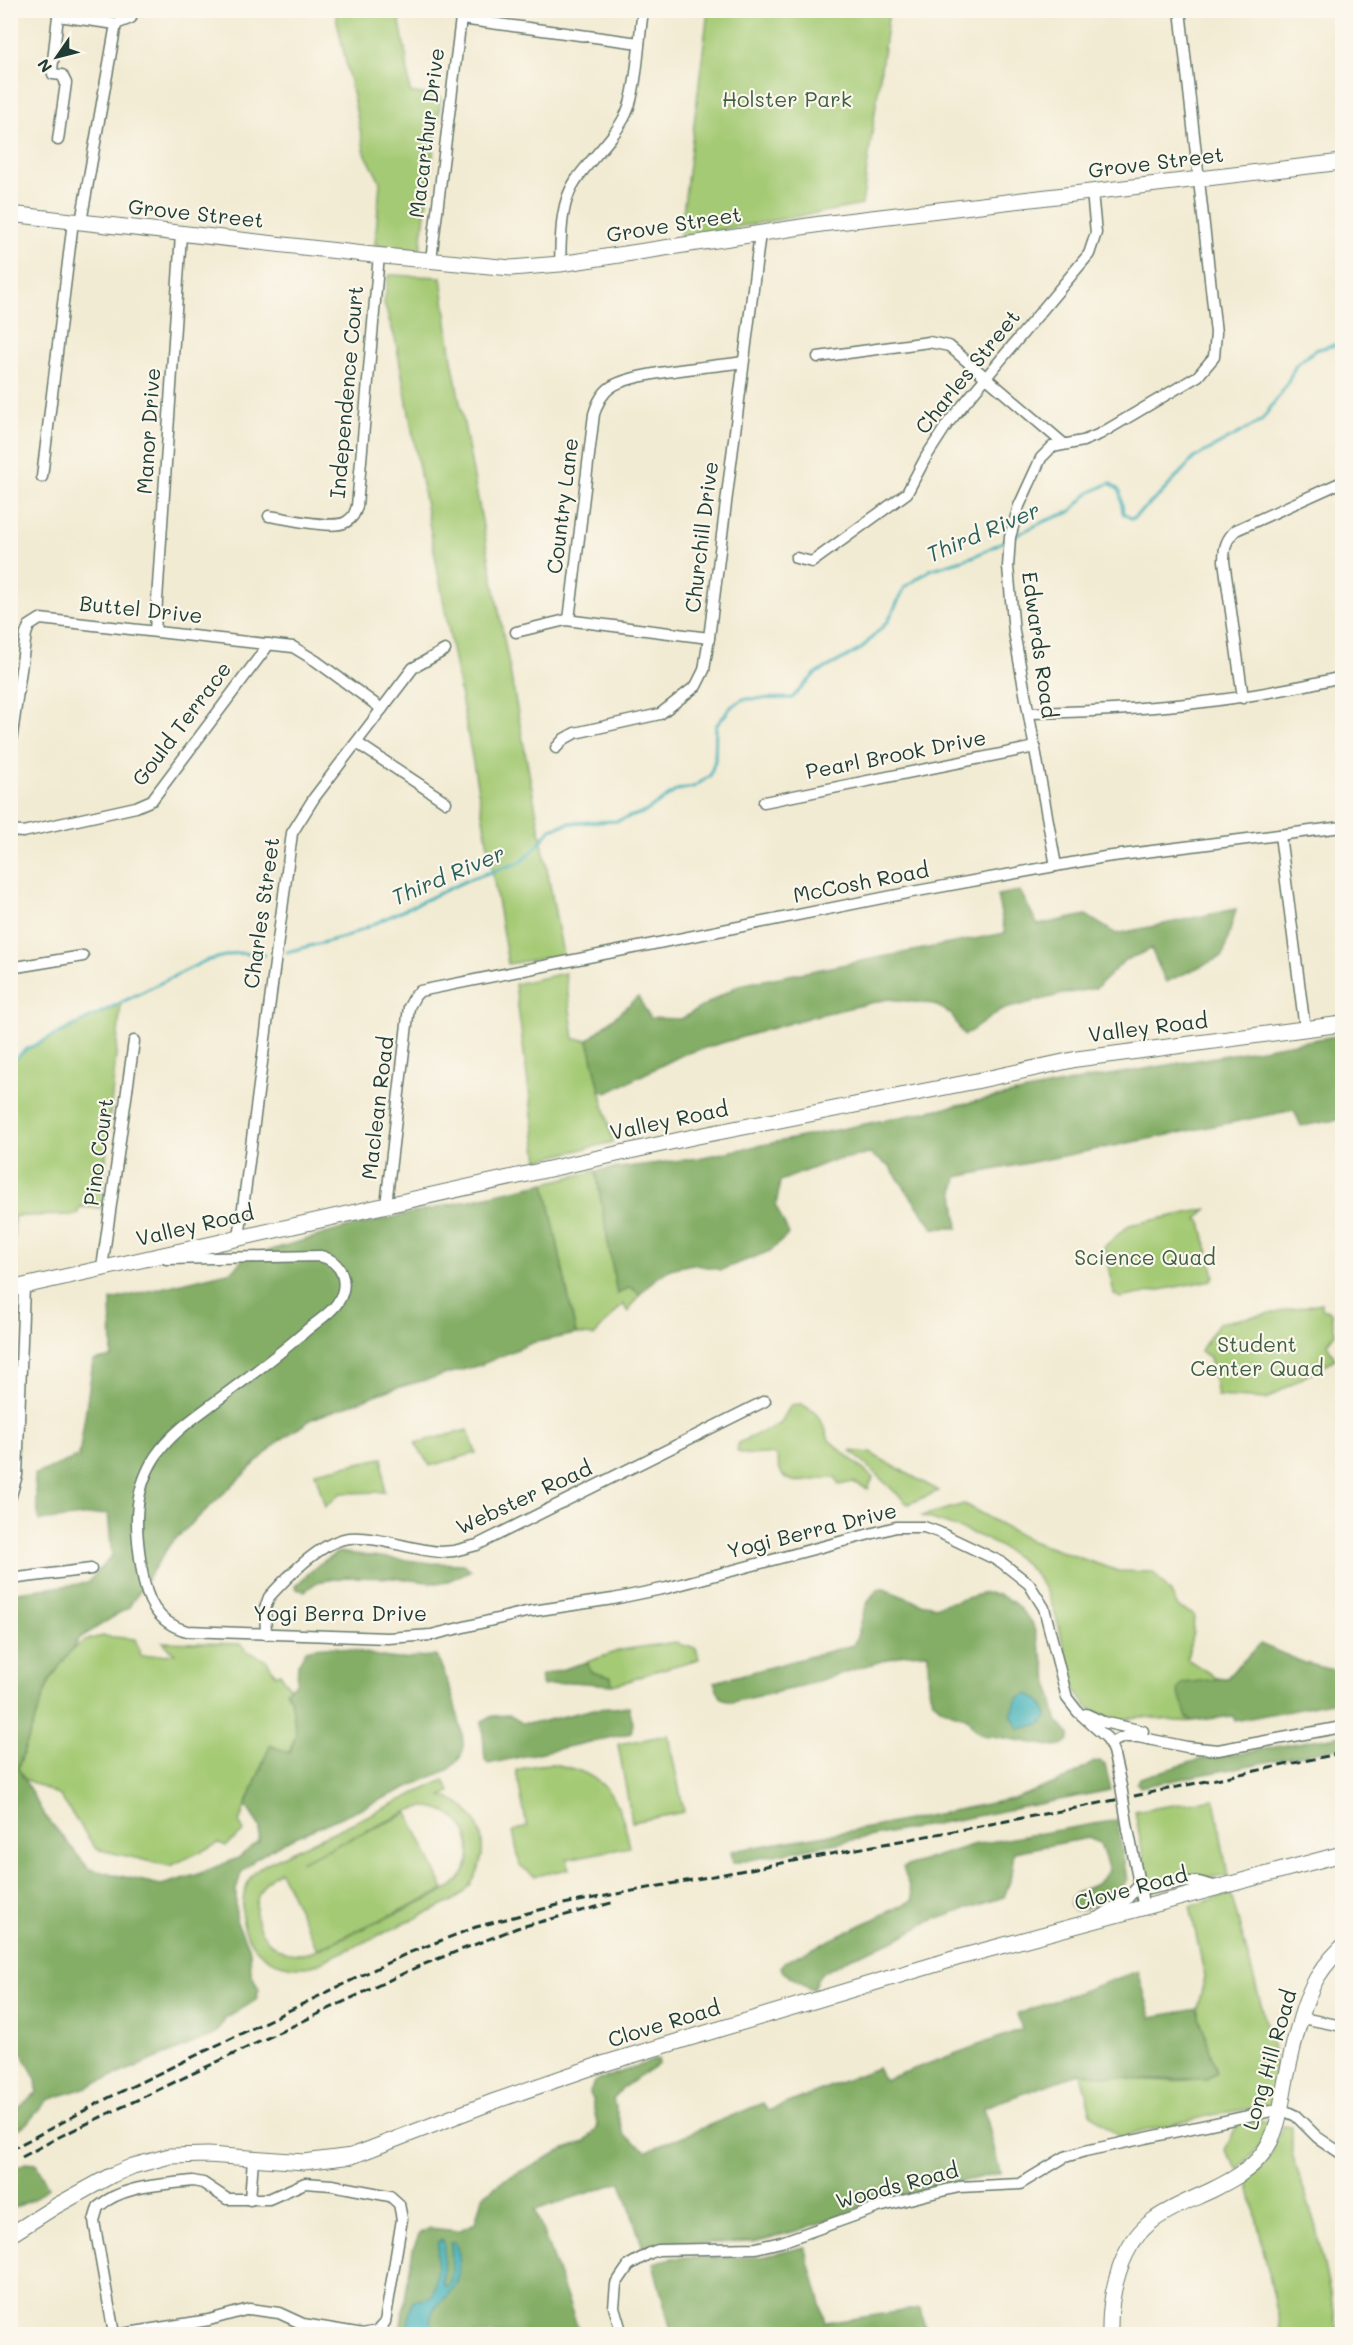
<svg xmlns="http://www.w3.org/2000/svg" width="1353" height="2345" font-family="Mali,sans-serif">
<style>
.green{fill:#a5ca74;stroke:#628454;stroke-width:1.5;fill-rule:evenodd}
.forest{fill:#84ae66;stroke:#52764d;stroke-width:1.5}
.water{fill:#3fb0b8;stroke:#2f7676;stroke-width:1.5}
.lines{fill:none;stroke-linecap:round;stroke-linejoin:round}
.stream{stroke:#3fb0b8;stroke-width:3}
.street-casing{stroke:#697a6c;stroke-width:13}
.secondary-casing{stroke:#697a6c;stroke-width:17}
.street{stroke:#fff;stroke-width:10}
.secondary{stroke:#fff;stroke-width:15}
.rail{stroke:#1f3d34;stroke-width:3;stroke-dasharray:9 4.5;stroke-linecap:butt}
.street-bridge-casing{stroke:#697a6c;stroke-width:13;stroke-linecap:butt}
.street-bridge{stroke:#fff;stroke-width:10}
.labels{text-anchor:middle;stroke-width:4.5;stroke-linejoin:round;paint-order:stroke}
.park-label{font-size:21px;fill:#406044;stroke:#fbf7ec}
.street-label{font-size:21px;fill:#1f3d34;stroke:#fbf7ec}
.water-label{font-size:22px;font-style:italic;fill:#29605c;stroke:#fbf7ec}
</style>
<rect width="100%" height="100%" fill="#fbf7ec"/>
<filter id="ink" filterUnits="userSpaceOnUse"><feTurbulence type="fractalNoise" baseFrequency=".0167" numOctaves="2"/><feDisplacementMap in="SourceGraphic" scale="12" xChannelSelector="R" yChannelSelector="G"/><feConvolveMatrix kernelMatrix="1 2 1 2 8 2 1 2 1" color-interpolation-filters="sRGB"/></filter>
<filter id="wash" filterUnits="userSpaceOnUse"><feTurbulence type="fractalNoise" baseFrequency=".008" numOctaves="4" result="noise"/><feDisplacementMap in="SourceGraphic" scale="24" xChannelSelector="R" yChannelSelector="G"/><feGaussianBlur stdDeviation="1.35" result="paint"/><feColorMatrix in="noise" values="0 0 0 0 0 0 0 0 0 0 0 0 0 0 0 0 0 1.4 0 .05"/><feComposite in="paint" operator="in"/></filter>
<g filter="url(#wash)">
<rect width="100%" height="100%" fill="#f2ebd3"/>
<g class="green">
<path d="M 335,11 L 398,11 L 406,55 L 410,92 L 441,97 L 420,251 L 375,245 L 380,182 L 365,153 Z"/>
<path d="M 708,11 L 889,11 L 862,205 L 680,237 Z"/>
<path d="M 389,275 L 441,277 L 452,360 L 563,955 L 508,964 L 484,823 L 396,342 L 384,303 Z"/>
<path d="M 565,973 L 574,1039 L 588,1040 L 613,1142 L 538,1160 L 515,984 Z"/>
<path d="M 121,1003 L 101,1208 L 80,1207 L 77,1215 L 14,1216 L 13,1277 L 11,1278 L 11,1063 L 25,1050 Z"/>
<path d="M 596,1171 L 617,1294 L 630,1287 L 640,1294 L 628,1312 L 623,1304 L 594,1336 L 576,1334 L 545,1183 Z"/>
<path d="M 1207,1209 L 1197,1219 L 1201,1222 L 1214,1276 L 1211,1280 L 1120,1298 L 1114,1294 L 1104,1247 L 1129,1225 Z"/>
<path d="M 1322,1303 L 1322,1309 L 1331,1312 L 1335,1333 L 1327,1344 L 1335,1359 L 1267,1399 L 1217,1396 L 1210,1357 L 1200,1351 L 1219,1323 Z"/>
<path d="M 801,1404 L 815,1412 L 824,1426 L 829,1440 L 873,1478 L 868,1489 L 853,1482 L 839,1485 L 836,1478 C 822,1475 793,1490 782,1474 C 779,1469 778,1460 776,1455 C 763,1452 748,1458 737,1451 L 738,1443 L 780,1424 L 791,1405 Z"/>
<path d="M 468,1430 L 476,1453 L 430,1466 L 415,1443 Z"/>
<path d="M 851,1451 L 870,1453 L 939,1491 L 908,1504 Z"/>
<path d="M 383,1458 L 384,1492 L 341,1493 L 325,1507 L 315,1472 Z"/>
<path d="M 964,1504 L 1031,1541 L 1118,1571 L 1153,1572 L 1171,1593 L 1178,1607 L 1194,1615 L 1193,1631 L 1187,1659 L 1215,1677 L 1227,1678 L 1187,1718 L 1193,1721 C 1174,1725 1140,1710 1125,1721 C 1113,1717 1096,1715 1087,1706 C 1076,1696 1072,1678 1068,1665 C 1060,1633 1055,1596 1032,1571 C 1007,1543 957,1527 922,1516 Z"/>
<path d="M 103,1636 L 135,1639 L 141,1656 L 175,1654 L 163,1642 L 241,1644 L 247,1651 L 267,1661 L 276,1675 L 280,1673 L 290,1688 L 286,1691 L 291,1698 L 296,1734 L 289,1753 L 270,1746 L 239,1822 L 244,1831 L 226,1846 L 219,1843 L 170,1866 L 96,1849 L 60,1796 L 23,1778 L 18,1768 C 30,1735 46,1672 73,1649 C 81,1641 92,1638 103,1636 Z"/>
<path d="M 676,1642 L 681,1645 L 696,1648 L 699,1659 L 655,1671 L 629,1681 L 612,1685 L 610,1677 L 591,1672 L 587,1662 L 621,1650 Z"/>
<path d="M 668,1735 L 684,1812 L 632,1822 L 618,1744 Z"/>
<path d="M 552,1764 C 606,1772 620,1798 630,1847 L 567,1859 L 569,1869 L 535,1876 L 520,1866 L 513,1831 L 527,1827 L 516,1770 L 537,1765 Z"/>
<path d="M 444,1780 L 450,1792 L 442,1796 C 495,1811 494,1879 449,1903 L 312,1966 C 271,1973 236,1944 243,1901 C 244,1891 248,1878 256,1871 C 261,1866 269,1862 276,1859 ZM 422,1807 C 471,1805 488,1867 445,1891 L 312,1952 C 260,1966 233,1897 280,1871 L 317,1949 L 444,1890 L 408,1813 L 300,1862 L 411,1810 Z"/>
<path d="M 1214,1799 L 1228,1876 L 1148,1883 L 1135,1811 Z"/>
<path d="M 1231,1894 L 1272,2045 L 1278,2084 L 1271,2106 L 1221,2113 L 1119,2137 L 1091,2114 L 1081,2073 C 1114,2077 1188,2088 1217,2073 L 1197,2009 L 1205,1977 L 1190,1906 Z"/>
<path d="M 1252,2117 L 1269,2123 L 1260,2146 L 1238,2170 L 1225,2150 L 1238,2123 Z"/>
<path d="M 1283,2126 L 1292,2127 L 1292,2154 L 1315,2224 L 1339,2334 L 1282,2334 L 1248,2180 L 1265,2163 Z"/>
</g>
<g class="forest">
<path d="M 1020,891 L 1038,925 L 1086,915 L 1116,934 L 1236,909 L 1223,956 L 1166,982 L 1151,949 L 1124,961 L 1096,988 L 1063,994 L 1001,1010 L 964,1036 L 951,1014 L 934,1004 L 888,999 L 814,1016 L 684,1054 L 607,1093 L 600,1090 L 588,1040 L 638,997 L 650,1018 L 681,1019 L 739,985 L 1005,933 L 997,895 Z"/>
<path d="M 1342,1035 L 1342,1119 L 1301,1126 L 1294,1110 L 957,1177 L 954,1192 L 958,1228 L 933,1228 L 890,1167 L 870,1154 L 831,1161 L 780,1181 L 776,1207 L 789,1234 L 770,1251 L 721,1270 L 692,1264 L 670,1269 L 656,1278 L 640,1294 L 630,1287 L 617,1294 L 596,1171 L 698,1158 L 1081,1080 Z"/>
<path d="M 545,1183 L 576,1334 L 532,1343 L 480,1365 L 389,1390 L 312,1419 L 280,1440 L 170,1544 L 129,1607 L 80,1638 L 49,1681 L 18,1768 L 43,1813 L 89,1869 L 161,1885 L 196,1875 L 238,1858 L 259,1841 L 260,1827 L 246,1806 L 270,1745 L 290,1753 L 296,1734 L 291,1699 L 286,1691 L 297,1682 L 298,1664 L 306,1650 C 337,1640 367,1657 398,1659 C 411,1659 423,1655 436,1656 C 446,1673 465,1731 463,1750 C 462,1758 455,1763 450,1769 L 282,1843 L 255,1859 L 241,1873 L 236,1890 L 236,1920 L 250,1951 L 251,1973 L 259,1989 L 256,2000 L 225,2019 L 216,2034 L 84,2088 L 48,2100 L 27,2123 L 11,2135 L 11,2115 L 37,2092 L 36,2079 L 11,2032 L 10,1593 L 87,1583 L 112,1556 L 108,1513 L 39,1521 L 34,1475 L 79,1456 L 93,1361 L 112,1357 L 111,1300 L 232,1271 L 244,1258 L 342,1229 Z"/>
<path d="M 338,1552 L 431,1563 L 464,1564 L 471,1570 L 446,1582 L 435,1583 L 396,1578 L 346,1577 L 317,1582 L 305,1591 L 296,1589 L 295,1586 L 319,1564 Z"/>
<path d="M 881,1588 L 920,1603 L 937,1606 L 985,1593 L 998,1594 L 1014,1603 L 1032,1622 L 1044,1662 L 1057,1720 L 1069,1734 L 1069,1740 L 1064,1744 L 1056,1747 L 993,1736 C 978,1737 974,1728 966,1717 C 921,1706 930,1692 928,1653 L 904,1654 L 795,1688 L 732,1702 L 721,1698 L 714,1682 L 853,1645 C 864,1626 860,1601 881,1588 Z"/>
<path d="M 1260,1644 L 1305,1663 L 1342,1672 L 1342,1700 L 1235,1721 L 1233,1716 L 1193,1721 L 1187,1718 L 1178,1690 L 1183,1683 L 1227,1678 C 1237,1665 1250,1656 1260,1644 Z"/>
<path d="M 587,1662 L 591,1672 L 611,1677 L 612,1685 L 571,1682 L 543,1686 L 540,1676 Z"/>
<path d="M 629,1707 L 633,1723 L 631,1733 L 488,1764 L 485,1760 L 482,1721 L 493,1716 L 509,1715 L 522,1723 L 536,1723 L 594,1709 Z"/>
<path d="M 1342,1735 L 1342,1747 L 1140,1787 L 1137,1783 L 1139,1778 L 1202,1759 L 1226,1756 Z"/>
<path d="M 1100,1761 L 1105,1765 L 1111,1790 L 733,1863 L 731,1851 L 873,1827 L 1016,1798 L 1068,1778 L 1094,1762 Z"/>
<path d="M 1117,1820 L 1127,1879 L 1121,1890 L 1086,1908 L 1074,1910 L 1070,1905 C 1071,1890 1083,1891 1094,1885 C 1100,1882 1104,1876 1109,1871 L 1100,1843 L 1088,1838 L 1014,1852 L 1010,1881 L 1004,1897 L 928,1922 L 893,1941 L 850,1958 L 821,1974 L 817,1979 L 814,1989 L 810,1989 L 783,1972 L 781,1967 L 784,1962 L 913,1900 L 903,1867 L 972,1845 Z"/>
<path d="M 1138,1971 L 1151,2017 L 1197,2009 L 1217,2073 L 1207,2079 L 1140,2080 L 1081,2073 L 984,2107 L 1000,2173 L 885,2199 L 800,2230 L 754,2242 L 673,2244 L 643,2248 L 621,2182 L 535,2210 L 580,2334 L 401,2334 L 400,2331 L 413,2249 L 419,2234 L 430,2228 L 458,2231 L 475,2223 L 482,2197 L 504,2180 L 560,2151 L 585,2142 L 598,2127 L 590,2092 L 595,2081 L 658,2059 L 659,2064 L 622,2088 L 613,2100 L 624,2135 L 647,2151 L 763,2103 L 768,2111 L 877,2068 L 884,2080 L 1022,2029 L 1017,2014 Z"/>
<path d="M 25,2163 L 36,2164 L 48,2187 L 32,2200 L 11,2209 L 11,2171 Z"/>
<path d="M 805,2247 L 826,2323 L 920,2308 L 926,2334 L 672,2334 L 653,2263 L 672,2258 L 761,2257 Z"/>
</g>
<g class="water">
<path d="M 1027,1694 C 1040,1698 1044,1703 1047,1717 L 1041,1724 L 1019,1729 L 1011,1715 L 1017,1699 Z"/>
<path d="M 442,2240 L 444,2243 L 443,2282 L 446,2287 L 449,2285 L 452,2270 L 451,2243 L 455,2242 C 461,2254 462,2279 453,2289 C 440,2305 425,2310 432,2334 L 411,2334 L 407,2331 L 412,2301 C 418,2298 426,2301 431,2297 C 437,2292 437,2252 438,2242 Z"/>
</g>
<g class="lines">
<g class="stream">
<path d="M 1014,536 L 1045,521 L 1070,512 L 1089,493 L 1110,483 L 1120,491 L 1123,513 L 1132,519 L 1161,494 L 1194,458 L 1261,421 L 1286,386 L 1296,365 L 1315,350 L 1342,343"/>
<path d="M 287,952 L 348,936 L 470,879 L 521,862 L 534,850 L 551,829 L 570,823 L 617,821 L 645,812 L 677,790 L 693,787 L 710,776 L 715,760 L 716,726 L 731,707 L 743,699 L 792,698 L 815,674 L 861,649 L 888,621 L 905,587 L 930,570 L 975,556 L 1006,540"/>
<path d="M 10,1063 L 25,1050 L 205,961 L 237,953 L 264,955"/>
</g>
</g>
</g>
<g filter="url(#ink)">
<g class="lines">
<g class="street-casing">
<g id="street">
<path d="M 59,11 L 58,16 L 116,24 L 131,18 L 132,10"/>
<path d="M 58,16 L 52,70 L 53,74 L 62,75 L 66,83 L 58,140"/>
<path d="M 461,19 L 639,43"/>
<path d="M 81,222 L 116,24"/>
<path d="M 431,260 L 462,10"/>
<path d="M 560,264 C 561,236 560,203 576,180 C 592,157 614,139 626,114 C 637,93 639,36 643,10"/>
<path d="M 818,357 L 929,342 L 949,346 L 1064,444"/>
<path d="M 42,477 L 73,221"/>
<path d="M 269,516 C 286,518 332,530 346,522 C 353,518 355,513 357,506 L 379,255"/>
<path d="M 796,558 L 812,562 L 907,493 L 926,457 L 948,423 L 1089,254 L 1096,233 L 1092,192"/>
<path d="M 569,620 L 594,414 C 597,404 602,393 611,387 C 633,372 713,367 743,362"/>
<path d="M 155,631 L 181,234"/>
<path d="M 516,632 L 566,620 L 709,638"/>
<path d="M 1243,698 L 1224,561 C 1224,548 1226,539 1236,530 L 1342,482"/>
<path d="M 1029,713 C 1139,711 1235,703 1342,677"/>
<path d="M 357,743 L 446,802"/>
<path d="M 556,748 L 564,739 L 575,733 L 660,714 L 696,686 L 704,670 L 709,638 L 760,233"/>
<path d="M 10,749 L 26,634 L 29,626 L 40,619 L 293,647 L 316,661 L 382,709"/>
<path d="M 764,802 L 1035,747"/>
<path d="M 10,831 L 23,832 L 136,807 L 152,800 L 269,644"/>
<path d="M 1280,835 L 1305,1029"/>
<path d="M 1056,866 L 1014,632 L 1008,567 L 1010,537 L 1019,506 L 1041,458 L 1052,447 L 1083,441 L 1100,434 L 1198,376 L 1214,357 L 1216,333 L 1180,10"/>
<path d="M 10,968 L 83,956"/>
<path d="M 386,1205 L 409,1007 L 415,996 L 420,991 L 912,892 L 1105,857 L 1342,827"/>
<path d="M 239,1238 L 292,833 L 314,798 L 413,668 L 445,650"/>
<path d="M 166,1259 L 320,1256 C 342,1261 350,1283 338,1302 C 332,1312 318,1321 308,1329 C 279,1355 247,1378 215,1402 C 194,1418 170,1434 155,1457 C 132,1493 135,1530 142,1571 C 146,1600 157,1623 187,1631 L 388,1638 L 431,1635 L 526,1612 L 613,1599 L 667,1588 L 896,1527 L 924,1527 L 938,1532 L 1001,1562 L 1029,1584 L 1044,1608 L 1067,1698 L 1078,1712 L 1107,1738 L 1113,1751 L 1121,1786"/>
<path d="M 102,1268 L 134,1041"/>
<path d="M 10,1499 L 17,1475 L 24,1286"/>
<path d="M 10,1579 L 91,1569"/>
<path d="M 266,1634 L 265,1608 L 269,1597 C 287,1577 323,1540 350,1538 C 377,1536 412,1550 441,1552 L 454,1551 L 477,1545 L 765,1401"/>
<path d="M 1086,1714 L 1103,1722 L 1143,1731"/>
<path d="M 1110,1743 L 1124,1737 L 1138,1737 L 1187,1747 L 1218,1750 L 1342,1727"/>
<path d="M 1128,1829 L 1144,1908"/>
<path d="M 1099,1917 L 1127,1899 L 1140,1884 L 1149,1889 L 1181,1882 L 1199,1882 L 1218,1887"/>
<path d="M 1302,2018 L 1342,2026"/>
<path d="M 250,2200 L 253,2159"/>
<path d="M 114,2334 L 94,2221 L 98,2207 C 123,2185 162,2185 193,2181 L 203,2183 L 227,2199 L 269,2199 L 305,2183 L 332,2185 L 390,2196 L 399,2204 L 402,2219 L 385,2322 L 377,2331 L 363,2334 L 303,2324 L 279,2313 L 249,2309 L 209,2320 L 122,2334"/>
<path d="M 622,2334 L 614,2307 L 616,2284 L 629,2265 L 650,2253 L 658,2250 L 756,2248 L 781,2242 L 879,2207 L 929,2194 L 959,2187 L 1020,2184 L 1065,2157 L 1085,2151 L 1281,2109 L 1296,2116 L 1317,2137 L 1342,2154"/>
</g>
</g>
<g class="secondary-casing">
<g id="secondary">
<path d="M 10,214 L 373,255 L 511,268 L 560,264 L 821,224 L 1342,162"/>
<path d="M 10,1289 L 693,1137 L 976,1081 L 1077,1059 L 1342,1024"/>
<path d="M 10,2235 L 56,2206 L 112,2175 L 133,2166 L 170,2156 L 208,2155 L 304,2162 L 352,2156 L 495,2101 L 596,2066 L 960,1957 L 1342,1854"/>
<path d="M 1110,2334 C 1109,2295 1120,2243 1155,2219 C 1172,2207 1193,2199 1212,2190 C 1230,2181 1251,2170 1263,2153 C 1279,2132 1281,2104 1286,2079 C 1292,2051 1300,2013 1312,1987 C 1319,1972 1331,1958 1342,1947"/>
</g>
</g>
<use href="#street" class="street"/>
<use href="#secondary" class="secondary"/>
<g class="rail">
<path d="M 10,2150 L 110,2097 L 406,1954 L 476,1927 L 558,1905 L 1076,1808 L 1342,1753"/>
<path d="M 22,2157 L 61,2136 L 417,1967 L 517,1928 L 615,1902"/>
</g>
<g class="street-bridge-casing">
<path id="street-bridge" d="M 1121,1786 L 1128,1829"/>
</g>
<use href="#street-bridge" class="street-bridge"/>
</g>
</g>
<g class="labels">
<g class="park-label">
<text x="787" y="107">Holster Park</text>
<text x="1145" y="1265">Science Quad</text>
<text x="1257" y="1352">Student<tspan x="1257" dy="24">Center Quad</tspan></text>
</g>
<g class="street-label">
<text transform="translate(427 133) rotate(-83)" y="7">Macarthur Drive</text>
<text transform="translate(1156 163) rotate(-7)" y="7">Grove Street</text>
<text transform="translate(196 214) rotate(6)" y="7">Grove Street</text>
<text transform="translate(674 225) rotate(-9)" y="7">Grove Street</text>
<text transform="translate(968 372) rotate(-51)" y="7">Charles Street</text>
<text transform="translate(347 392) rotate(-85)" y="7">Independence Court</text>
<text transform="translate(149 431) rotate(-86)" y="7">Manor Drive</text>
<text transform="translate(563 506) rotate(-83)" y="7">Country Lane</text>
<text transform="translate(702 537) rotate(-83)" y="7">Churchill Drive</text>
<text transform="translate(141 610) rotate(6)" y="7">Buttel Drive</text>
<text transform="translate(1039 645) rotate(82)" y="7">Edwards Road</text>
<text transform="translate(182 724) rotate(-53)" y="7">Gould Terrace</text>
<text transform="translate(896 755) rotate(-11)" y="7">Pearl Brook Drive</text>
<text transform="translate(861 883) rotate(-11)" y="7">McCosh Road</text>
<text transform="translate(262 913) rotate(-82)" y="7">Charles Street</text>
<text transform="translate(1148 1028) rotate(-7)" y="7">Valley Road</text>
<text transform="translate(378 1108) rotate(-83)" y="7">Maclean Road</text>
<text transform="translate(669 1121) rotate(-12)" y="7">Valley Road</text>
<text transform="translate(99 1152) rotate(-82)" y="7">Pino Court</text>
<text transform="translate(195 1226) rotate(-13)" y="7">Valley Road</text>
<text transform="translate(524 1498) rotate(-25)" y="7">Webster Road</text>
<text transform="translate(812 1531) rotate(-14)" y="7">Yogi Berra Drive</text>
<text x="340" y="1621">Yogi Berra Drive</text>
<text transform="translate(1131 1889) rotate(-15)" y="7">Clove Road</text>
<text transform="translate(664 2024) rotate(-17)" y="7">Clove Road</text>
<text transform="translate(1270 2060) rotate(-74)" y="7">Long Hill Road</text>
<text transform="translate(897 2186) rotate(-15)" y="7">Woods Road</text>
</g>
<g class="water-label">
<text transform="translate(983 532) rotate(-23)" y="8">Third River</text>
<text transform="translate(448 875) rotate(-23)" y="8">Third River</text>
</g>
</g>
<rect width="1353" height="2345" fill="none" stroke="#fbf7ec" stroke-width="36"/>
<g transform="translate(57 57) rotate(235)" stroke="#fbf7ec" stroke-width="4.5" paint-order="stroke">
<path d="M0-4.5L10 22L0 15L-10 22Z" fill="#1f3d34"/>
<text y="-9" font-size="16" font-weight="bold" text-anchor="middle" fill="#1f3d34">N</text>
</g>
</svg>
